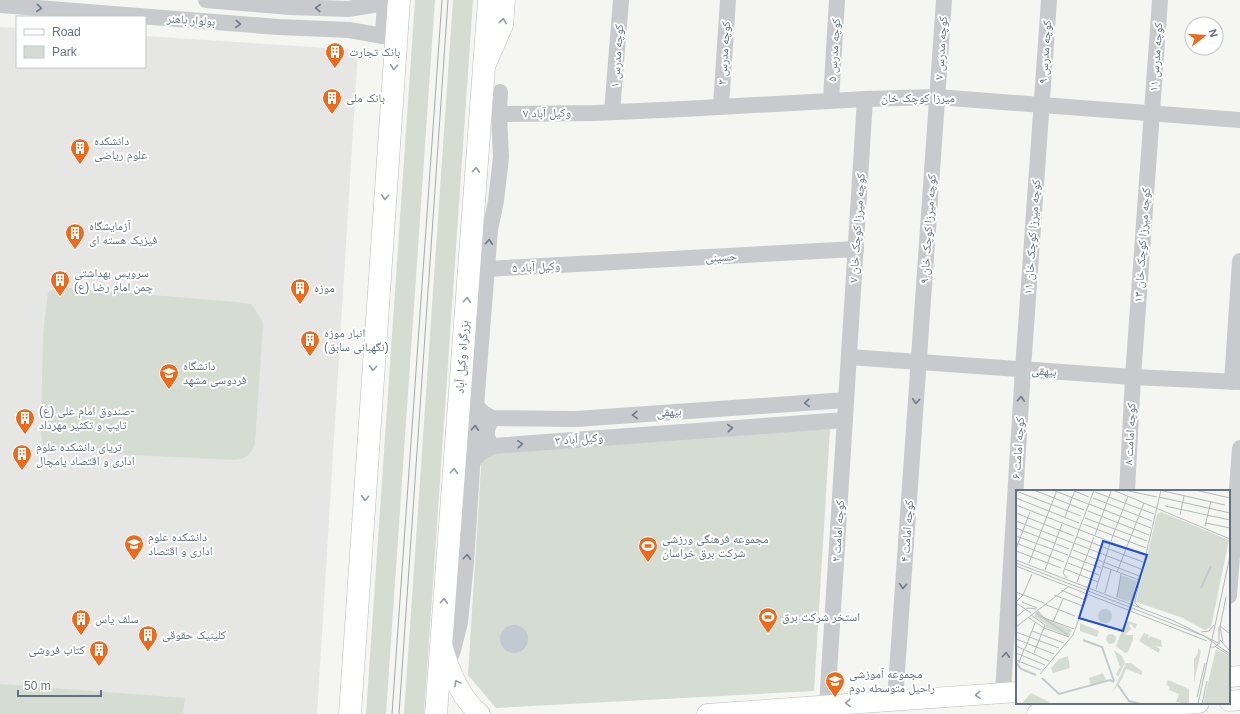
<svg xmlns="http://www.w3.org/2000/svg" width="1240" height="714" font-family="Helvetica,'Noto Naskh Arabic',sans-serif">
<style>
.built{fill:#e6e6e5}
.green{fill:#d5ddd2}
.water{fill:#c1cad0}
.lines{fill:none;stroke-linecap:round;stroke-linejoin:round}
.major-casing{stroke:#b8bbbf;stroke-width:21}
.highway-casing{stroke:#b7babd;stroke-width:23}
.minor{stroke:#c8cace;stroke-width:16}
.major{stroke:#fff;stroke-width:20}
.highway{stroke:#fff;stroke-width:22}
.tram{stroke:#a5aab0;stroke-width:1}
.oneway{stroke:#6d7a8b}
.oneway2{stroke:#929ca9}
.labels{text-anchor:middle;stroke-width:4;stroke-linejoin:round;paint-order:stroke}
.street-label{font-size:12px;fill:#637184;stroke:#fff}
.poi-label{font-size:12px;fill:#637184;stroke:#fff;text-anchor:start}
.inset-river{fill:none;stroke:#c1cad0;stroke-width:2}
.inset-road{fill:none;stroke:#b2b9be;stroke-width:1}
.view{fill:#1d4ed8;fill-opacity:0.15;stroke:#1d4ed8;stroke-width:2}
.inset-edge{fill:none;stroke:#637184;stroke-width:2}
</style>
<rect width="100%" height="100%" fill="#f5f6f1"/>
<path class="built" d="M 0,27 L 17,28 L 17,67 L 145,67 L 145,36 L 358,50 L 317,714 L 0,714 Z"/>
<g class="green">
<path d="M 415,0 L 435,0 L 386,714 L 366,714 Z"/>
<path d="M 453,0 L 473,0 L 424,714 L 404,714 Z"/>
<path d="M 57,287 L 236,302 L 251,304 L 262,320 L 263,325 L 255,444 C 249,456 246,459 233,460 L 54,451 L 43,447 L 41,432 L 43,334 L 48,292 Z"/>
<path d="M 830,429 L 814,691 L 496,708 L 468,675 L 482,451 Z"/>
<path d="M 0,684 L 185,698 L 183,714 L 0,714 Z"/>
</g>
<circle class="water" cx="514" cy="639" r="14"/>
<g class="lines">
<g class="major-casing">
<g id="major">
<path d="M 486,64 L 503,25 L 505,0"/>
<path d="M 442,645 C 449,670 460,698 480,714"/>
<path d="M 1229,677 L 1240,676"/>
<path d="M 1229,701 L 1240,700"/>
<path d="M 707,714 L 1017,692"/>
<path d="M 1037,714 L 1199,703"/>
</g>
</g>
<g class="highway-casing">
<g id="highway">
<path d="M 350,714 L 399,0"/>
<path d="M 436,714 L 489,0"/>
</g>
</g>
<g class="minor">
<path d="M 206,0 L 290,7 L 348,9 L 385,3"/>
<path d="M 0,5 L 278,27 L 349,30 L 383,36 L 385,0"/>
<path d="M 831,100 L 837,0"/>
<path d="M 721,106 L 728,0"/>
<path d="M 612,112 L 621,0"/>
<path d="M 499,114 L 595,113 L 683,109 L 865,99 L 937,97 L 1240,120"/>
<path d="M 487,269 L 856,249"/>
<path d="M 849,357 L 1133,377 L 1240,382"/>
<path d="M 1232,382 L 1240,261"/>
<path d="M 476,406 L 482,412 L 492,418 L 576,419 L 846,400"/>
<path d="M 492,418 C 487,427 483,437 493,446"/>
<path d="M 473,461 L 480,453 L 493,446 L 845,420"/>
<path d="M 1127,491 L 1133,377 L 1160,0"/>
<path d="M 1229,596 L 1240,448"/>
<path d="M 448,664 L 453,650 L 460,622 L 466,563 L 476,406 L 490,230 L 496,201 L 501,157 L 499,114 L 500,92"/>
<path d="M 1003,693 L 1023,369 L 1049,0"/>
<path d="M 895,700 L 944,0"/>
<path d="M 827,705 L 865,99"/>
</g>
<use href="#major" class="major"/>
<use href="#highway" class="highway"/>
<g class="tram">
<path d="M 392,714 L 442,0"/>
<path d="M 399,714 L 448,0"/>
</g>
</g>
<defs><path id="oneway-chevron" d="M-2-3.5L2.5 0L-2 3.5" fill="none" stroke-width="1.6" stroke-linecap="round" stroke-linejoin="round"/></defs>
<g class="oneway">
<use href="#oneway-chevron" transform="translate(39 8) rotate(5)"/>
<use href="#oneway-chevron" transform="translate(318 8) rotate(-178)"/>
<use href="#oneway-chevron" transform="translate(238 24) rotate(4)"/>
<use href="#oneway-chevron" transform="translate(489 242) rotate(-86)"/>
<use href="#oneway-chevron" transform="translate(1021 399) rotate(-86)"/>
<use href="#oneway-chevron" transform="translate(916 401) rotate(94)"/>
<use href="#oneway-chevron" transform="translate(807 403) rotate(176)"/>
<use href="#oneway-chevron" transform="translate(635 415) rotate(176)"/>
<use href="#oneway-chevron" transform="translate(475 428) rotate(-87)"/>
<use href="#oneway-chevron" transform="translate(730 428) rotate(-4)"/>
<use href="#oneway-chevron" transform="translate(520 444) rotate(-4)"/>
<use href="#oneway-chevron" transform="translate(467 557) rotate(-86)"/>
<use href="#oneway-chevron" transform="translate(903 586) rotate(94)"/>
<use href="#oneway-chevron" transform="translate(1006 655) rotate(-86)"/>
</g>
<g class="oneway2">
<use href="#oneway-chevron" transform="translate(503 21) rotate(-80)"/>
<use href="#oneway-chevron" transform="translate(394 67) rotate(94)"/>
<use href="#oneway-chevron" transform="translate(476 170) rotate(-86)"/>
<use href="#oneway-chevron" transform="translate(385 197) rotate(94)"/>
<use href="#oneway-chevron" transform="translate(467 300) rotate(-86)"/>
<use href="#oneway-chevron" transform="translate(373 368) rotate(94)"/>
<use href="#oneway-chevron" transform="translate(454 471) rotate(-86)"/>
<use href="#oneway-chevron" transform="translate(365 498) rotate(94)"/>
<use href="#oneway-chevron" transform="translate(444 601) rotate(-86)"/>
<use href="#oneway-chevron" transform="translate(457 683) rotate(-118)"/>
<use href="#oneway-chevron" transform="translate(978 695) rotate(177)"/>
<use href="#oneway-chevron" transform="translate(848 703) rotate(176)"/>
</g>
<defs>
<g id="building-pin" transform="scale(1)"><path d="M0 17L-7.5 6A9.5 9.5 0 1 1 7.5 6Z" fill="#ec6a1b" stroke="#fff"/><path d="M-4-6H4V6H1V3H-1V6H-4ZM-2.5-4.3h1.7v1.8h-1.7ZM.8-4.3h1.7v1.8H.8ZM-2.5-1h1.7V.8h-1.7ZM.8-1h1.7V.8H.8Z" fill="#fff"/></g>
<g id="university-pin" transform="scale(1)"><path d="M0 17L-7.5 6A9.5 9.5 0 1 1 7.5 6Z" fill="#ec6a1b" stroke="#fff"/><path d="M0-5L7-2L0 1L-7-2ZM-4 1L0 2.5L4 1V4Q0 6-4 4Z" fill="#fff"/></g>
<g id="stadium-pin" transform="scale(1)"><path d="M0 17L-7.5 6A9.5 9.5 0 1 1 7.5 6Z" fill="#ec6a1b" stroke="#fff"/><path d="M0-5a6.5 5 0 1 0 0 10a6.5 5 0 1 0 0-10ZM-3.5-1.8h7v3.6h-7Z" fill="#fff"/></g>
<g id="school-pin" transform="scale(1)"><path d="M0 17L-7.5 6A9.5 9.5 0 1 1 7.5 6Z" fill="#ec6a1b" stroke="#fff"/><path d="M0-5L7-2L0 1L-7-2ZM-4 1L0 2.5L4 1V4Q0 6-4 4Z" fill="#fff"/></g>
</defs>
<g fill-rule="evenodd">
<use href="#building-pin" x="335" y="52"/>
<use href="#building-pin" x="332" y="98"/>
<use href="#building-pin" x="80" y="148"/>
<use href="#building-pin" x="75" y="233"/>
<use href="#building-pin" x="60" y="280"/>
<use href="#building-pin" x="300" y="288"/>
<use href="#building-pin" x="310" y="340"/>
<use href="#university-pin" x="169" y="373"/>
<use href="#building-pin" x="25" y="418"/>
<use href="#building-pin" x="22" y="454"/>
<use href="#university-pin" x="134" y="544"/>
<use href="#stadium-pin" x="648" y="546"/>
<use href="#stadium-pin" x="768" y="617"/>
<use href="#building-pin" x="81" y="619"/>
<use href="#building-pin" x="148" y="635"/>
<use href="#building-pin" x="99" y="650"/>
<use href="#school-pin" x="835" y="681"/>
</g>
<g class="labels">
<g class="street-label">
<text transform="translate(191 20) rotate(4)" y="4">بولوار باهنر</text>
<text transform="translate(941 48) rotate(-86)" y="4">کوچه مدرس ۷</text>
<text transform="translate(834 50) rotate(-86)" y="4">کوچه مدرس ۵</text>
<text transform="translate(1045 52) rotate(-86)" y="4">کوچه مدرس ۹</text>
<text transform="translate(724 53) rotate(-86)" y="4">کوچه مدرس ۳</text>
<text transform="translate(617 56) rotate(-86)" y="4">کوچه مدرس ۱</text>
<text transform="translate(1156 57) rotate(-86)" y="4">کوچه مدرس ۱۱</text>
<text x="918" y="102">میرزا کوچک خان</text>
<text transform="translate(547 113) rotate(-1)" y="4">۷ وکیل آباد</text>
<text transform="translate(857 228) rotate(-86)" y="4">کوچه میرزا کوچک خان ۷</text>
<text transform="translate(928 229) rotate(-86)" y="4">کوچه میرزا کوچک خان ۹</text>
<text transform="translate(1032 237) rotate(-86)" y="4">کوچه میرزا کوچک خان ۱۱</text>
<text transform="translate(1142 245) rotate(-86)" y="4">کوچه میرزا کوچک خان ۱۳</text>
<text transform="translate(721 257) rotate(-3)" y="4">حسینی</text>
<text transform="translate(536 267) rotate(-3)" y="4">وکیل آباد ۵</text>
<text transform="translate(462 357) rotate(-86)" y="4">بزرگراه وکیل آباد</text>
<text transform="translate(1044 371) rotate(4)" y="4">بیهقی</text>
<text transform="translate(669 412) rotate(-4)" y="4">بیهقی</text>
<text transform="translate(1130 434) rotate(-87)" y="4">کوچه امامت ۸</text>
<text transform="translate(579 439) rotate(-4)" y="4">۳ وکیل آباد</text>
<text transform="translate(1018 448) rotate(-86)" y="4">کوچه امامت ۶</text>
<text transform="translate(838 531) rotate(-86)" y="4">کوچه امامت ۲</text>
<text transform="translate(907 531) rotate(-86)" y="4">کوچه امامت ۴</text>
</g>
<g class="poi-label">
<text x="349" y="56">بانک تجارت</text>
<text x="346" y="102">بانک ملی</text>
<text x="94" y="145">دانشکده<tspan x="94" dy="14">علوم ریاضی</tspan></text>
<text x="89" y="230">آزمایشگاه<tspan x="89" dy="14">فیزیک هسته ای</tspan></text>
<text x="74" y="277">سرویس بهداشتی<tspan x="74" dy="14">چمن امام رضا (ع)</tspan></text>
<text x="314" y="292">موزه</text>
<text x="324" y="337">انبار موزه<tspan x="324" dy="14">(نگهبانی سابق)</tspan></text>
<text x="183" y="370">دانشگاه<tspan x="183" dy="14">فردوسی مشهد</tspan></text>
<text x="39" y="415">صندوق امام علی (ع)-<tspan x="39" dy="14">تایپ و تکثیر مهرداد</tspan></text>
<text x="36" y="451">تریای دانشکده علوم<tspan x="36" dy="14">اداری و اقتصاد پامچال</tspan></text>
<text x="148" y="541">دانشکده علوم<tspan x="148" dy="14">اداری و اقتصاد</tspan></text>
<text x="662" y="543">مجموعه فرهنگی ورزشی<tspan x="662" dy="14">شرکت برق خراسان</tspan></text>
<text x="782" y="621">استخر شرکت برق</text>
<text x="95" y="623">سلف یاس</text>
<text x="162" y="639">کلینیک حقوقی</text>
<text x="85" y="654" text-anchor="end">کتاب فروشی</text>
<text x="849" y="678">مجموعه آموزشی<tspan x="849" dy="14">راحیل متوسطه دوم</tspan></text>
</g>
</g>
<g transform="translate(1016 490)">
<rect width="214" height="214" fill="#f5f6f1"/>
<path d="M 145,22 L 213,50 L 195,137 L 189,140 L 164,127 L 120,112 L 141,24 ZM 105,85 L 121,91 L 116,111 L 114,112 L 100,107 ZM82 126a7 7 0 1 1 14 0a7 7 0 1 1-14 0ZM 22,121 L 24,125 L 56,140 L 53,147 L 29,137 L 30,134 L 18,126 ZM 110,130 L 121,134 L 119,139 L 115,134 L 113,135 L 115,139 L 109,145 L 117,145 L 117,150 L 112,162 L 109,163 L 100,156 ZM 64,133 L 83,141 L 81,147 L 64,141 ZM 128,143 L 133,145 L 132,149 L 134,146 L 145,150 L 146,157 L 139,156 L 144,159 L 143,163 L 123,151 ZM90 149a5 5 0 1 1 10 0a5 5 0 1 1-10 0ZM 182,158 L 185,161 L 178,193 L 178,169 L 182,163 ZM 200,159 L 214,167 L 214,214 L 187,214 ZM 98,160 L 106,166 L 109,173 L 102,187 L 100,184 L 104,177 ZM 52,166 L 54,178 L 37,183 L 35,178 L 43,169 ZM 110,173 L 115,173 L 126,181 L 126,185 L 110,179 L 106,189 L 96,203 ZM 87,183 L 90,190 L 75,196 L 73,188 ZM 152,190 L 173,199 L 173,214 L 160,212 L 163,204 L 153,200 L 154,197 L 150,195 ZM 15,203 L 33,212 L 32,214 L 5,214 Z" fill="#d5ddd2"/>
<path class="inset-river" d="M 185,98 L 195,76M 20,123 L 52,145M 67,150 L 86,157 L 98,191M 0,173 L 5,179 L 20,185M 26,188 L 43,204 L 94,190 L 98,192M 102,195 L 113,211 L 125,214"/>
<path class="inset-road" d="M 18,0 L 68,20M 37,0 L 72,14M 56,0 L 73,7M 97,0 L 214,49M 108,0 L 141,7M 143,0 L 209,15M 179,0 L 214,8M 0,1 L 65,26M 79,2 L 138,24M 143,7 L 214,23M 0,8 L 63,33M 77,8 L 136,31M 73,14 L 135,38M 0,15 L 128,65M 149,16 L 214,30M 72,21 L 133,45M 0,23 L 58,46M 164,25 L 168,6M 49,27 L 59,0M 69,28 L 131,51M 0,31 L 57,53M 190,33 L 214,38M 67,34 L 130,58M 189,36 L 195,11M 0,38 L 53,59M 79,45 L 95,1M 0,46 L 52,65M 61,47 L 127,72M 95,51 L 112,6M 0,53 L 48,72M 58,53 L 125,79M 0,59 L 14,22M 57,60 L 123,86M 0,61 L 45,78M 53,66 L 85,78M 0,70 L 158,131 L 204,154M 0,73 L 188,146 L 214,164M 13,73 L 41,0M 52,73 L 83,85M 0,76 L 191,151M 86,76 L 123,90M 49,79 L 82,92M 29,80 L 46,34M 101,82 L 128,13M 51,88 L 47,83 L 78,0M 61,92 L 78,47M 80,99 L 94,53M 45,100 L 69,110M 0,102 L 28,113M 89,103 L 95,80M 38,105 L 67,116M 101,107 L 105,84M 0,112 L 7,105 L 16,84M 6,112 L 21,118M 0,113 L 15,123M 28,114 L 59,126M 123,117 L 119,113 L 120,107 L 145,0M 21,120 L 28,128 L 58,139M 15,125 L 29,135 L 18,163M 0,127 L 11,118 L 20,119M 13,128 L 28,138M 37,132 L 47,109M 204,136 L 214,144M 0,137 L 52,97M 28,138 L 53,147M 16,141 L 48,153M 0,142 L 43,158M 185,142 L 193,141 L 198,135M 0,149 L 38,164M 204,150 L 214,161M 207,153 L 204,137 L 210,107M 0,156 L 33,171M 194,157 L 199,157 L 203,153 L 203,137M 200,157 L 214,166M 9,159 L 19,133M 0,163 L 29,175M 0,170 L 25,180M 3,173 L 8,159M 24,184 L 57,145 L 72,104M 181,207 L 189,173M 182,214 L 214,66M 186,214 L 191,191"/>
<path class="view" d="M 87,51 L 131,65 L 107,141 L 63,128 Z"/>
<rect width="214" height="214" class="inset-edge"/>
</g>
<rect x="16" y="16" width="130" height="52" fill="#ffffff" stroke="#c1c6ce"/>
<rect x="24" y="29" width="20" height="6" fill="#ffffff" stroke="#c1c6ce"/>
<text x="52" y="36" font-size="12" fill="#637184">Road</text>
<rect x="24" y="46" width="20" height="12" fill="#d5ddd2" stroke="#c1c6ce"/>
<text x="52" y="56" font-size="12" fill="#637184">Park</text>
<g transform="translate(1204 36) rotate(73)"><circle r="19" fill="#ffffff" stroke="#c1c6ce"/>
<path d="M0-3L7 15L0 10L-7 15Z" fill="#ec6a1b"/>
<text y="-6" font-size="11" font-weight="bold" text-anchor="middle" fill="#637184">N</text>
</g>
<path d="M18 690v6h83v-6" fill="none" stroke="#637184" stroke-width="2"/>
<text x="24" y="690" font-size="12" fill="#637184" stroke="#ffffff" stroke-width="3" paint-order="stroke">50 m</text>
</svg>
